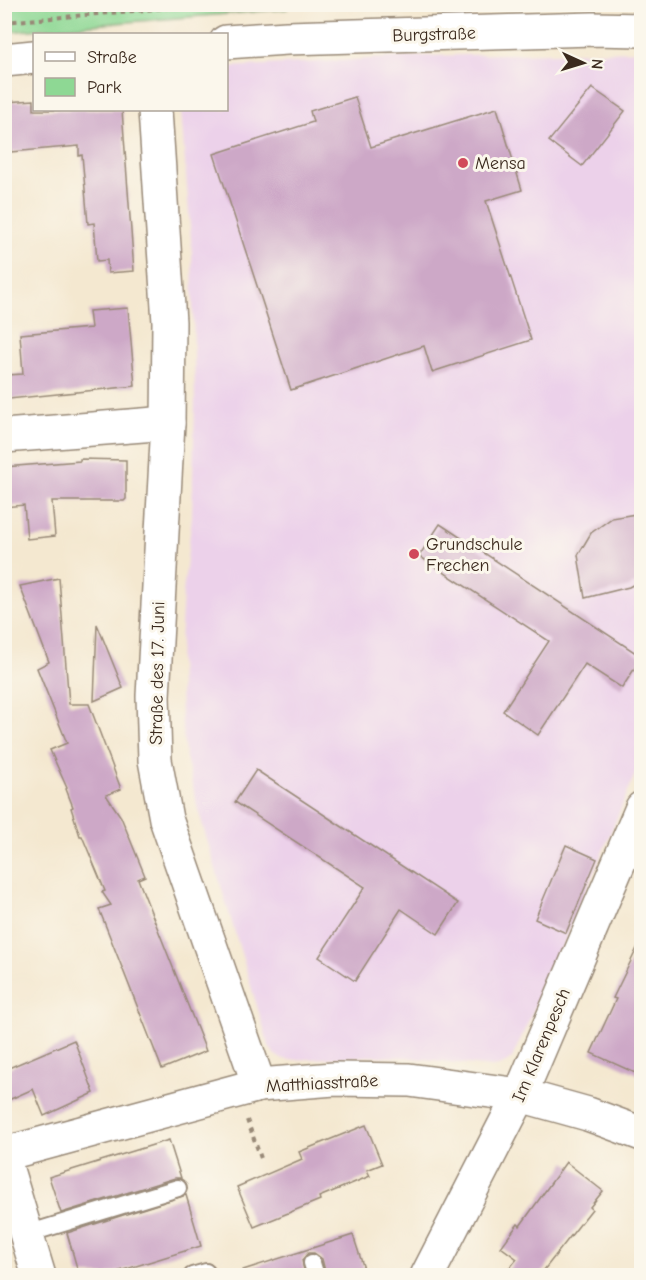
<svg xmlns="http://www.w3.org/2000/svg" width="646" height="1280" font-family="'Comic Neue',sans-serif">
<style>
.built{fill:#ecd1ea}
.green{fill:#8ed894;stroke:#648159;stroke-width:1.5}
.building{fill:#cda8c7}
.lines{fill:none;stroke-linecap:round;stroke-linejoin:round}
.service-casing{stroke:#988977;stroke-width:20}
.minor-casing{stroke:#988977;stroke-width:36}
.path{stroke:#988977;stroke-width:4;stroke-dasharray:4.5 4.5;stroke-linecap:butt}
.service{stroke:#fff;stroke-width:16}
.minor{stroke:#fff;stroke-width:33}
.poi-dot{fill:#d1495b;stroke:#fbf7ec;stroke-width:2}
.labels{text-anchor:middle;stroke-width:6;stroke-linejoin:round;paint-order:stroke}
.street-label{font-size:18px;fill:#3b2a1e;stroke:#fbf7ec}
.poi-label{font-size:18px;fill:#3b2a1e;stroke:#fbf7ec;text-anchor:start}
</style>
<rect width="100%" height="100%" fill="#fbf7ec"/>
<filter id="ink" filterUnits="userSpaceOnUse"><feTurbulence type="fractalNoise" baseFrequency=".0167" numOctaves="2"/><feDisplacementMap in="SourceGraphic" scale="12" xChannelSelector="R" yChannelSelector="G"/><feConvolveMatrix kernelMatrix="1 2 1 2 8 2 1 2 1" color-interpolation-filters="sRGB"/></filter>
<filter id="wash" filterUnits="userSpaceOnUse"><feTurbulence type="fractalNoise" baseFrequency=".008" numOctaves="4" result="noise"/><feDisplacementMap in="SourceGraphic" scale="24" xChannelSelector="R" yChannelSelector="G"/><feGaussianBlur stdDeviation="1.35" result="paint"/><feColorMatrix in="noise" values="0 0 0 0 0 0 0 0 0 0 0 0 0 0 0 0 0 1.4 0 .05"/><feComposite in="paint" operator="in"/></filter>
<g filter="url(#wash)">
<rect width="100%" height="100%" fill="#f4e8d0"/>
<path class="built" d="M 641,51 L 641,760 L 572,925 L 512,1058 L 508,1062 L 499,1066 L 492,1067 L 406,1057 L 369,1056 L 289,1060 L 280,1058 L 274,1054 L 269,1046 L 199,813 L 185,753 L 181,716 L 179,660 L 183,593 L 192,516 L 195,401 L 192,253 L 181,110 L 226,110 L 227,67 L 423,56 Z"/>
<path class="green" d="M 5,4 L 286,4 L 287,9 L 5,32 Z"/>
<g id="blocks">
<g class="building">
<path d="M 592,88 L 625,111 L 582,166 L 549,141 Z"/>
<path d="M 355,97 L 371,147 L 497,108 L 522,190 L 486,201 L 531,340 L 432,372 L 424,346 L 291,390 L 214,154 L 313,122 L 310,111 Z"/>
<path d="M 34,100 L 34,110 L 122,110 L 134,271 L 108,273 L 107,260 L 97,261 L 94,223 L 88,224 L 82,155 L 79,156 L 79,146 L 11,152 L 6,102 Z"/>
<path d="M 128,308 L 135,386 L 9,399 L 7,375 L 23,374 L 20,334 L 91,328 L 89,311 Z"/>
<path d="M 80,459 L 126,460 L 126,499 L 124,501 L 52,501 L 55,536 L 27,539 L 24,505 L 4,507 L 4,467 L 80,461 Z"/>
<path d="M 642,513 L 642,580 L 629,587 L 585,598 L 578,555 L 591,533 L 612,518 Z"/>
<path d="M 440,524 L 642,657 L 622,688 L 585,664 L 538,735 L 503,711 L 549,641 L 419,556 Z"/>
<path d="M 59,578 L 69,704 L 89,704 L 121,789 L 106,795 L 121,817 L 145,876 L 138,879 L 206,1051 L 162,1069 L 99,909 L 111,905 L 102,892 L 105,891 L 82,836 L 80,836 L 71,808 L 73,807 L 66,789 L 67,788 L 50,750 L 67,743 L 37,668 L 49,662 L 20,586 Z"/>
<path d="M 97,624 L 123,688 L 94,701 Z"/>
<path d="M 256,770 L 458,903 L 438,934 L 401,909 L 355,981 L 319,957 L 365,887 L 235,802 Z"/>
<path d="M 566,845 L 597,859 L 566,933 L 535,919 Z"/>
<path d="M 642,938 L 642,1076 L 591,1053 L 616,999 L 613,998 Z"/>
<path d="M 74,1040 L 94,1093 L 44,1116 L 33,1089 L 4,1102 L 4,1070 Z"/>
<path d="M 366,1125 L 382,1164 L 367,1170 L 370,1176 L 319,1197 L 320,1200 L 254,1227 L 237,1187 L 302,1159 L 299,1152 Z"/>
<path d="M 169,1140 L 181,1178 L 175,1178 L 61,1213 L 49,1177 Z"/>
<path d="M 566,1162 L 603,1191 L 590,1207 L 592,1209 L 540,1275 L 504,1275 L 517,1259 L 501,1247 L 518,1224 L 520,1226 Z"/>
<path d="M 186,1195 L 201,1246 L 107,1275 L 79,1275 L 67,1233 Z"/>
<path d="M 353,1235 L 366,1275 L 326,1275 L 322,1259 L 314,1253 L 308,1253 L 302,1260 L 305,1275 L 244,1275 L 243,1270 Z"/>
</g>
</g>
</g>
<g filter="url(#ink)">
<use href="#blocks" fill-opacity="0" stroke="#988977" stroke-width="1.5"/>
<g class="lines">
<g class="service-casing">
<g id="service">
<path d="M 27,1234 L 178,1188"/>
<path d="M 312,1263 L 316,1276"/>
<path d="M 192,1276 L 206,1272"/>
</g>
</g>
<g class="minor-casing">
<g id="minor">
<path d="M 226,42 L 287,38 L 593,29 L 642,30"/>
<path d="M 4,60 L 34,57"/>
<path d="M 155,110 L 169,322 L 168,423 L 153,696 L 155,760 L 166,819 L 259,1085"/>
<path d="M 4,436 L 168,423"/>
<path d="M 4,1154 L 259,1085 L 334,1079 L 409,1080 L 520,1095 L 588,1114 L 642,1134"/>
<path d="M 4,1160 L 39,1276"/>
<path d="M 427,1276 L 520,1095 L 642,808"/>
</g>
</g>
<g class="path">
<path d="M 4,22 L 215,4"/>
<path d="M 637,779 L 642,768"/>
<path d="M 247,1120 L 262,1161"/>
</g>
<use href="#service" class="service"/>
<use href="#minor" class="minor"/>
</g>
</g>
<g class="poi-dot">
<circle cx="463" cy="163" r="6"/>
<circle cx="414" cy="554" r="6"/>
</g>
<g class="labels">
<g class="street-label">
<text transform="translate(434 34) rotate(-2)" y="6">Burgstraße</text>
<text transform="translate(157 673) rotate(-89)" y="6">Straße des 17. Juni</text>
<text transform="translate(541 1045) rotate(-67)" y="6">Im Klarenpesch</text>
<text transform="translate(322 1083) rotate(-3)" y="6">Matthiasstraße</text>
</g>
<g class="poi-label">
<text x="475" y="169">Mensa</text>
<text x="426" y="550">Grundschule<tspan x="426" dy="21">Frechen</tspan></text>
</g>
</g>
<rect width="646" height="1280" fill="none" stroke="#fbf7ec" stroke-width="24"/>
<rect x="33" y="33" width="195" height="78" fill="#fbf7ec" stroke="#aea59a" stroke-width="1.5"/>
<rect x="45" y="52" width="30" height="9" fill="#ffffff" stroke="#aea59a" stroke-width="1.5"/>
<text x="87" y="63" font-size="18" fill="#3b2a1e">Straße</text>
<rect x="45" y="78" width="30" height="18" fill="#8ed894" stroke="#aea59a" stroke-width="1.5"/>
<text x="87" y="93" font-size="18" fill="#3b2a1e">Park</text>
<g transform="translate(583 63) rotate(94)" stroke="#fbf7ec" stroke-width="4.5" paint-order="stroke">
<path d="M0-4.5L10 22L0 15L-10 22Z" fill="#3b2a1e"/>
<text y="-9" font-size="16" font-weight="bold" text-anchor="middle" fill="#3b2a1e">N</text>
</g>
</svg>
